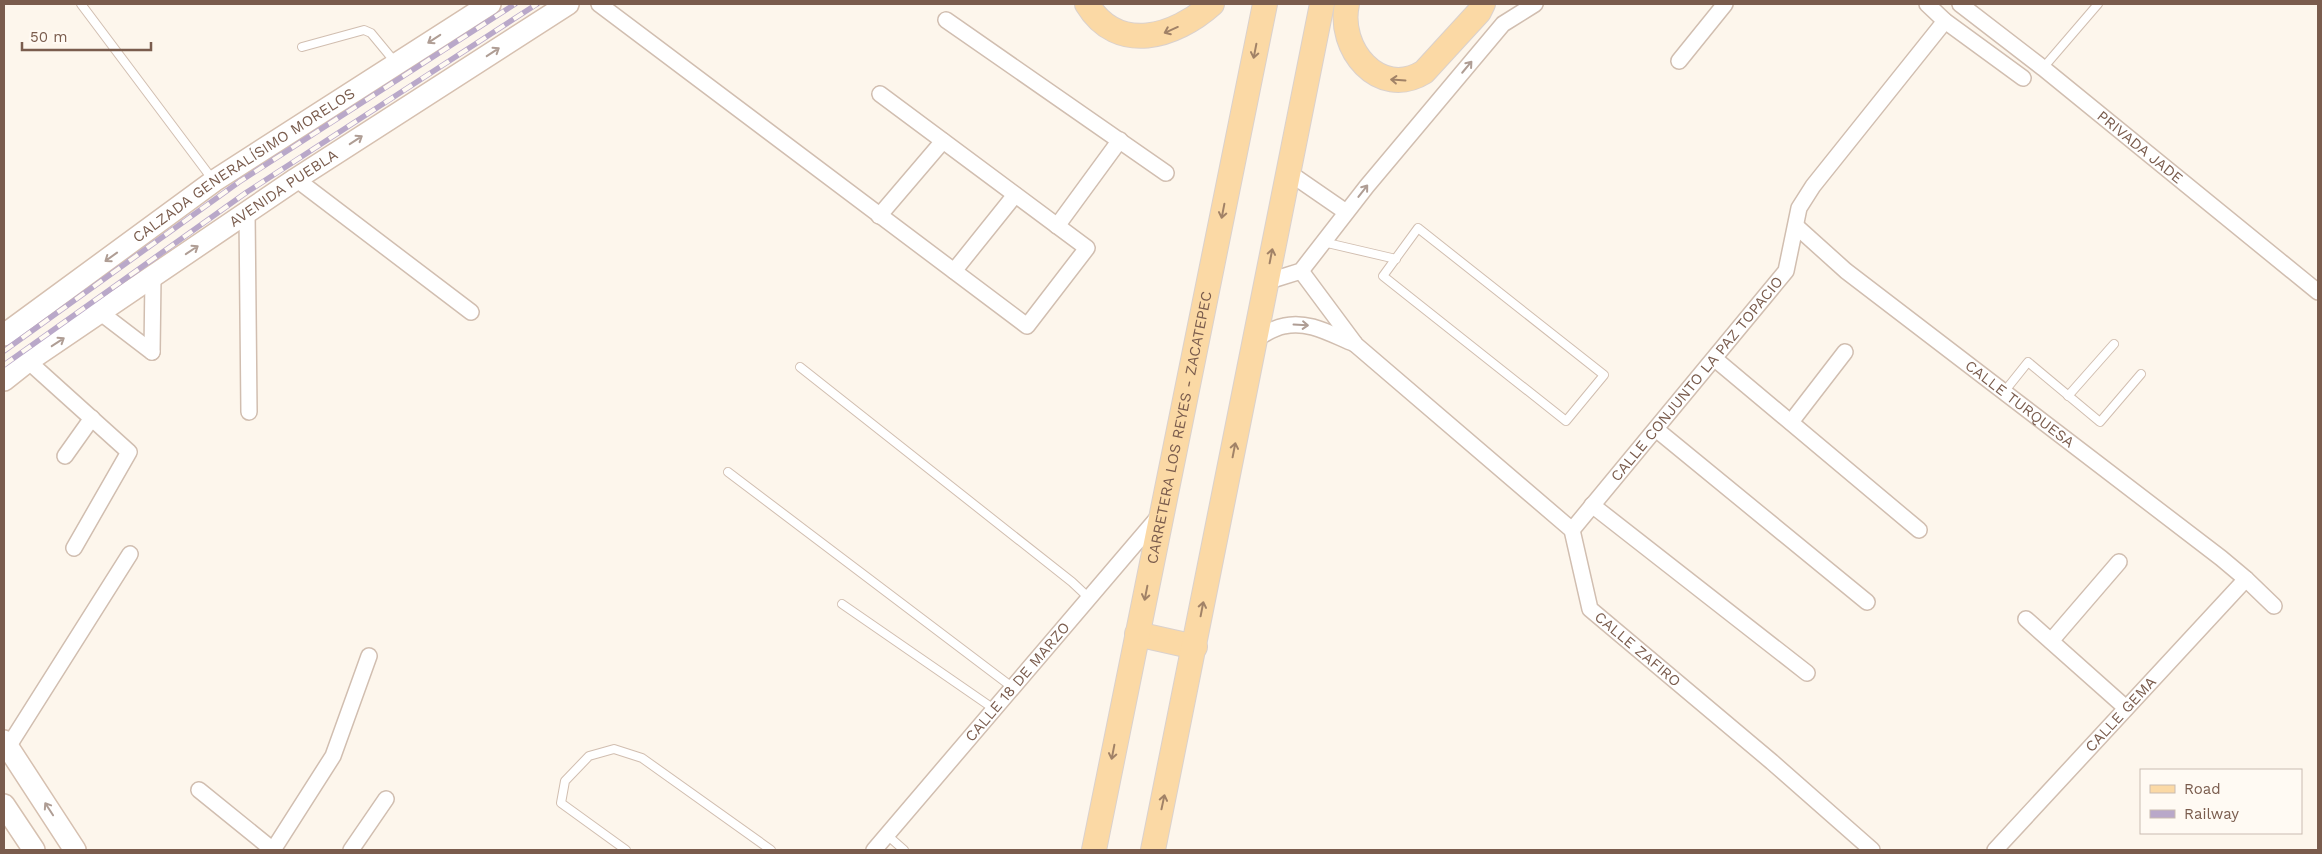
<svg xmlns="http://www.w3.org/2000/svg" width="2322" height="854" font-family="'Work Sans',sans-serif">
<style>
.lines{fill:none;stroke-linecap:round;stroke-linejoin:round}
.lane-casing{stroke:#d1beb0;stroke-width:10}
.street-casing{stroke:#d1beb0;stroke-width:18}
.secondary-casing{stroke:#d6c0b0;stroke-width:24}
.primary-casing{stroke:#dad1cd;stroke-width:26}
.lane{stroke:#fff;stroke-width:8}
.street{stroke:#fff;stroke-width:15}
.secondary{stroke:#fff;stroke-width:21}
.primary{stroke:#fbd9a5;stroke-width:24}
.rail-casing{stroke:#b9a8c9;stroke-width:5.5}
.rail{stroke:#fffaf3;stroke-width:4;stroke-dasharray:11;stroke-linecap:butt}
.oneway{stroke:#a18267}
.oneway2{stroke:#af9d94}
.labels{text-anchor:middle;stroke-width:4;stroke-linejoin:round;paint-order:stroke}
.street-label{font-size:15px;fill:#7a5c4d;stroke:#fffaf3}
</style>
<rect width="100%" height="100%" fill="#fdf6ec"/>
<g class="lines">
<g class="lane-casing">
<g id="lane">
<path d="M 81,4 L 213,180"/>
<path d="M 302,47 L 364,30 L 371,33 L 395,62"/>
<path d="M 2043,68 L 2098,4"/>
<path d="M 1418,228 L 1604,375 L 1566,421 L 1383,276 Z"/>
<path d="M 1323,242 L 1396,259"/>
<path d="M 800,367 L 1072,582 L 1089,598"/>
<path d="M 2004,392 L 2028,362 L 2100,422 L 2141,374"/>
<path d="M 2068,396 L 2114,344"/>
<path d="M 728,472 L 1012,687"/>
<path d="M 842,604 L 994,709"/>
<path d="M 887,835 L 904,850"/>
<path d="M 626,850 L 561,803 L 565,781 L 589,756 L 614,749 L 642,758 L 771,850"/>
</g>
</g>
<g class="street-casing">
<g id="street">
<path d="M 599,4 L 1027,326 L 1087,248 L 880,94"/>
<path d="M 1927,4 L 1945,21 L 2023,78"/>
<path id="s1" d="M 1960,4 L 2043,68 L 2318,292"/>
<path d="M 946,20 L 1166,173"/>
<path d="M 1679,61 L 1725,4"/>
<path d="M 1288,172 L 1346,212"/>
<path d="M 296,179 L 471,312"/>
<path d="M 247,212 L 249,412"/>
<path d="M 879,216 L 943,141"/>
<path d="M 1057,226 L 1120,140"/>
<path id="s2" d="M 1796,226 L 1846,271 L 2221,558 L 2246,579 L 2274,606"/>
<path d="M 954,271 L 1015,195"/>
<path id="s3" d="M 1301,271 L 1356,345 L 1572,530 L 1590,609 L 1772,762 L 1872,850"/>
<path d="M 1266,282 L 1301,271 L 1367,186 L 1503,24 L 1535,4"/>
<path d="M 101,313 L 152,352"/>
<path d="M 1256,339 C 1264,334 1274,328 1284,326 C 1309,320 1332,335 1355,344"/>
<path d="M 152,352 L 153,277"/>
<path d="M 1715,359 L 1919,530"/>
<path d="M 28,361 L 129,452 L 74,548"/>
<path d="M 1791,422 L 1845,352"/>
<path d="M 1657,430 L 1867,602"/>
<path d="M 65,456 L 92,418"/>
<path d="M 1592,505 L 1807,673"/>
<path id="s4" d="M 1572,530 L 1786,271 L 1799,208 L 1813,186 L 1945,21"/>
<path d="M 2026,619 L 2126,708"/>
<path d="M 2051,641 L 2119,562"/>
<path d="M 8,747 L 130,554"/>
<path d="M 199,790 L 273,850 L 333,756 L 369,656"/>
<path d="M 351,850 L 386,799"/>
<path id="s5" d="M 874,850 L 1159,516"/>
<path id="s6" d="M 1995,850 L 2246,579"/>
</g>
</g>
<g class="secondary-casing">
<g id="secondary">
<path id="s7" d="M 4,335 L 214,181 L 490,4"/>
<path id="s8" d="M 4,380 L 28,361 L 296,179 L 568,4"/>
<path d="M 4,741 L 75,850"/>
<path d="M 4,805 L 34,850"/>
</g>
</g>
<g class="primary-casing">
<g id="primary">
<path d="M 1087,4 C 1118,55 1175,37 1212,4"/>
<path d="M 1347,4 C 1337,48 1379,100 1424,72 L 1479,12 L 1483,4"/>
<path d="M 1137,634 L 1195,647"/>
<path id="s9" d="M 1094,850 L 1265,4"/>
<path d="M 1153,850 L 1322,4"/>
</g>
</g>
<use href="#lane" class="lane"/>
<use href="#street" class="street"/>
<use href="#secondary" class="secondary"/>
<use href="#primary" class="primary"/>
<g class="rail-casing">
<g id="rail">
<path d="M 4,351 L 239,182 L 515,4"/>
<path d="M 4,365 L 247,192 L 537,4"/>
</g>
</g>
<use href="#rail" class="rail"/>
</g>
<defs><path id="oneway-shaft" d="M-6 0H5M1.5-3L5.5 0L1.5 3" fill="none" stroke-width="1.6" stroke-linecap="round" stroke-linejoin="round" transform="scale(1.25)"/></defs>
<g class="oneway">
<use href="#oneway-shaft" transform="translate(1171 30) rotate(156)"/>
<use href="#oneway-shaft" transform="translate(1255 51) rotate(101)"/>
<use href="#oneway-shaft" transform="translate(1398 80) rotate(-176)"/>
<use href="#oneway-shaft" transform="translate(1223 211) rotate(101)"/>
<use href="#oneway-shaft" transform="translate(1271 256) rotate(-79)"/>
<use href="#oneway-shaft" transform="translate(1234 450) rotate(-79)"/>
<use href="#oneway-shaft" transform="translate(1146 593) rotate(101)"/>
<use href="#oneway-shaft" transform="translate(1202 609) rotate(-79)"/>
<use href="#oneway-shaft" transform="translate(1113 752) rotate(101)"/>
<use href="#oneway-shaft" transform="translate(1163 802) rotate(-78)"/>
</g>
<g class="oneway2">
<use href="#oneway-shaft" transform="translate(434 39) rotate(147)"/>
<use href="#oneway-shaft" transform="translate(493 52) rotate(-33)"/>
<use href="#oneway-shaft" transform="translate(1467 67) rotate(-50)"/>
<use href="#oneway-shaft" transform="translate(356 140) rotate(-33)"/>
<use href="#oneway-shaft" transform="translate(1363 191) rotate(-52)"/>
<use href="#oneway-shaft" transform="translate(192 250) rotate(-34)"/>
<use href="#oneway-shaft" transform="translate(111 257) rotate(144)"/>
<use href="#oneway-shaft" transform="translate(1301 325) rotate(3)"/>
<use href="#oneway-shaft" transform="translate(58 342) rotate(-33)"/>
<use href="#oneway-shaft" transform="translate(49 809) rotate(-123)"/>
</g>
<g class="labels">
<g class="street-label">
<text dy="5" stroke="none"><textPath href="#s1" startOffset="230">PRIVADA JADE</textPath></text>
<text dy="5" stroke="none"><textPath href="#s7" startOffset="294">CALZADA GENERALÍSIMO MORELOS</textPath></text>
<text dy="5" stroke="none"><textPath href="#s8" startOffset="339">AVENIDA PUEBLA</textPath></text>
<text dy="5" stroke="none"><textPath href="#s4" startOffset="196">CALLE CONJUNTO LA PAZ TOPACIO</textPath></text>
<text dy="5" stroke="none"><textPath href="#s2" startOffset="286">CALLE TURQUESA</textPath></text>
<text dy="5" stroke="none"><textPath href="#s9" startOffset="431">CARRETERA LOS REYES - ZACATEPEC</textPath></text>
<text dy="5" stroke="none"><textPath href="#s3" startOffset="520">CALLE ZAFIRO</textPath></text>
<text dy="5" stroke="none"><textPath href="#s5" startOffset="221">CALLE 18 DE MARZO</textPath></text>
<text dy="5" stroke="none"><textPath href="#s6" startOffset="185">CALLE GEMA</textPath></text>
</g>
</g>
<rect width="2322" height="854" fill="none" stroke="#7a5c4d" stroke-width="10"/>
<rect x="2140" y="769" width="162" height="65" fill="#fffaf3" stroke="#cabbb1"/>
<rect x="2150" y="785" width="25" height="8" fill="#fbd9a5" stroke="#cabbb1"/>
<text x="2184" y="794" font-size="15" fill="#7a5c4d">Road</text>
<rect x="2150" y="810" width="25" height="8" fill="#b9a8c9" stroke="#cabbb1"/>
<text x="2184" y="819" font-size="15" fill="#7a5c4d">Railway</text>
<path d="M22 42v8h129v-8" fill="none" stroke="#7a5c4d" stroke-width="2.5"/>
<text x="30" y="42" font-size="15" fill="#7a5c4d" stroke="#fffaf3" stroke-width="4" paint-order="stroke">50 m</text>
</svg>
